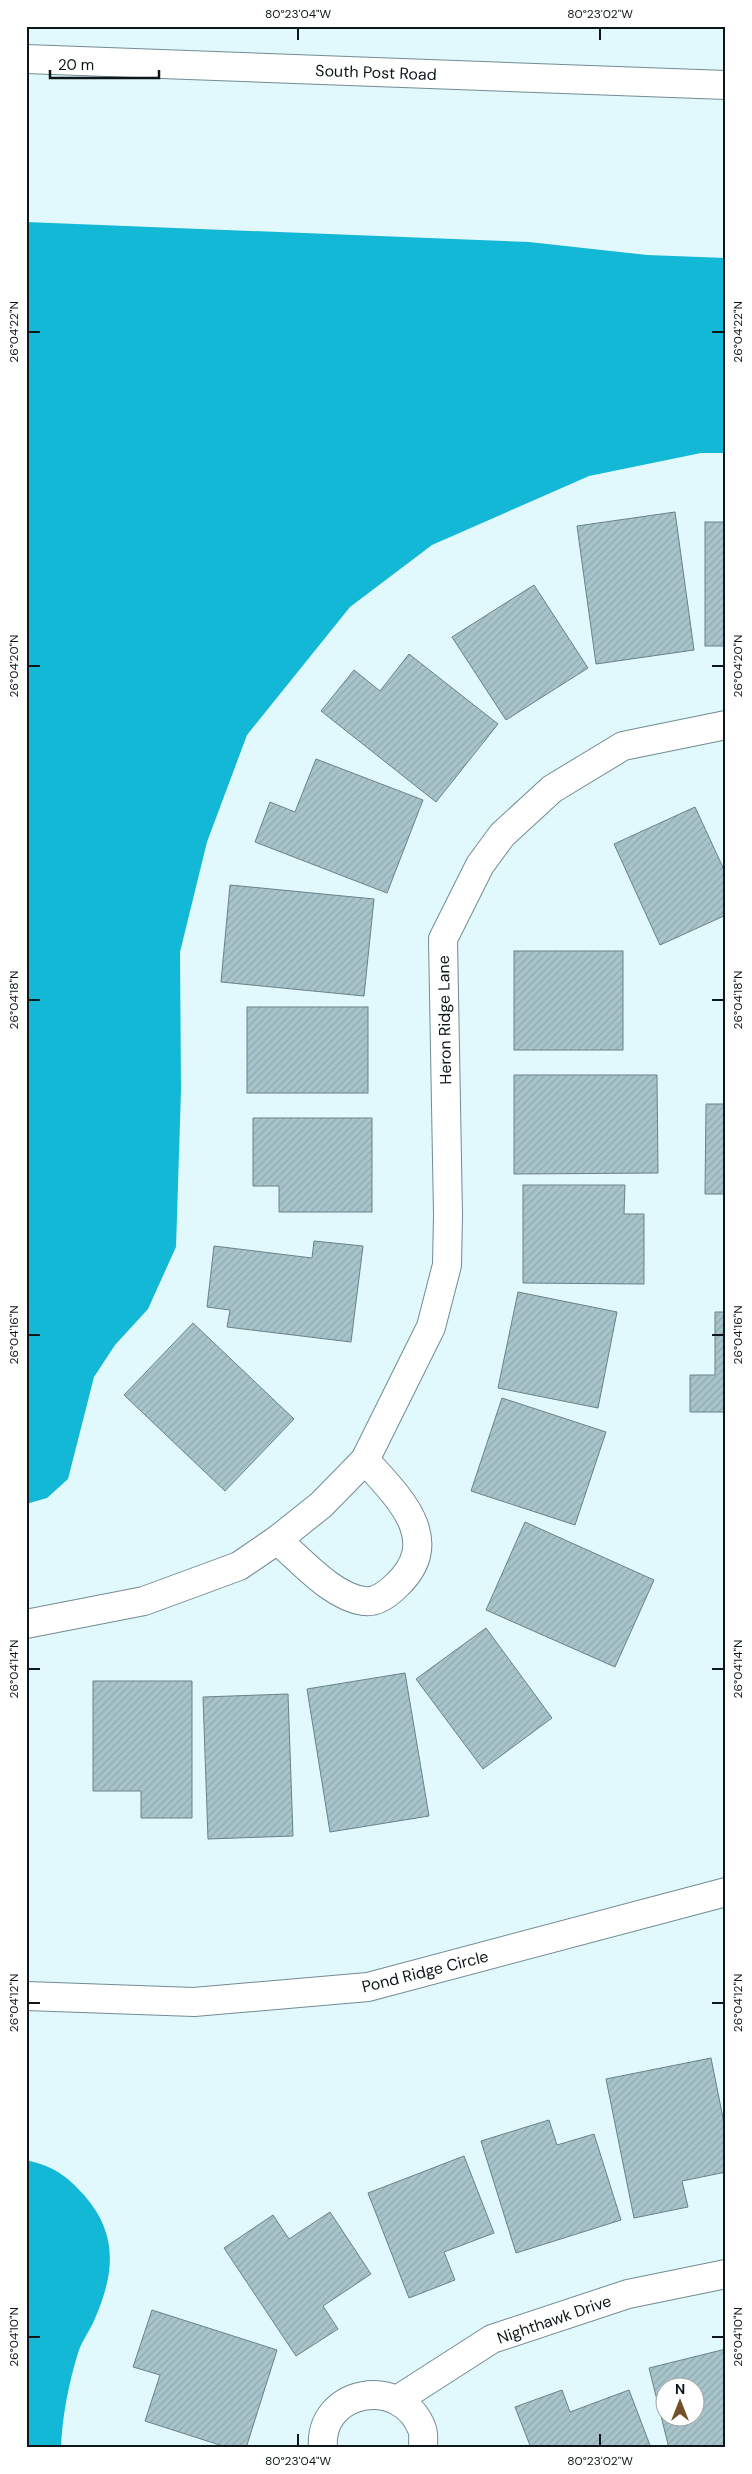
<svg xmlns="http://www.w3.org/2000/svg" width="752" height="2474" font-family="'DM Sans',sans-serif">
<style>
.water{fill:#12b8d5}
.building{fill:url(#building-hatch);stroke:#688289;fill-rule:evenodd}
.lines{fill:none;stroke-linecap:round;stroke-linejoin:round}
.street-casing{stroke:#728c93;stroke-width:30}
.secondary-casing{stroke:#728c93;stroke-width:30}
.street{stroke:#fff;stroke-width:28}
.secondary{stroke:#fff;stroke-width:28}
.ticks{fill:none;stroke:#0d1719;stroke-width:2}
.labels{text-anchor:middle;stroke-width:4.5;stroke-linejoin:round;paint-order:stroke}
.street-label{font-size:16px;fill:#0d1719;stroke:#fff}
.neatline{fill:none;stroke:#0d1719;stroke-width:2}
.ticks-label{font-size:12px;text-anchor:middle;fill:#0d1719}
</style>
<defs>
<pattern id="building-hatch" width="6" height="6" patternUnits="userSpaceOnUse" patternTransform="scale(1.25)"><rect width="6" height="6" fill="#a8c4cb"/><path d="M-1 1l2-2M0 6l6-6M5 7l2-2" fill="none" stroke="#8fa8ae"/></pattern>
</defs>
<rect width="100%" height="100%" fill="#e1f8fd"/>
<g class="water">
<path d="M 26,222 L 529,242 L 647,255 L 726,258 L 726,453 L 701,453 L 589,476 L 432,545 L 350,607 L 247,735 L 207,842 L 180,952 L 181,1090 L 176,1247 L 148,1309 L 115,1345 L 94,1377 L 68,1479 L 47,1498 L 26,1504 Z"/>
<path d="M 26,2160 C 53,2166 66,2175 84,2195 C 120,2236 114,2276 93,2323 C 88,2333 81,2343 78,2353 C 69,2382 62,2417 61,2448 L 26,2448 Z"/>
</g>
<g class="building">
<path d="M 675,512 L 694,650 L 596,664 L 577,526 Z"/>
<rect x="705" y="522" width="21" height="124"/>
<path d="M 534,585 L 588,668 L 506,720 L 452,637 Z"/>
<path d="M 409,654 L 498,724 L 436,802 L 321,711 L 354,670 L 380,691 Z"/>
<path d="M 316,759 L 423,800 L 387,893 L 255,842 L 270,802 L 295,812 Z"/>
<path d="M 695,807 L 726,874 L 726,915 L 660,945 L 614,844 Z"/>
<path d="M 230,885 L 374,899 L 364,996 L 221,982 Z"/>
<rect x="514" y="951" width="109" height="99"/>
<rect x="247" y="1007" width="121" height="86"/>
<path d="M 514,1075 L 657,1075 L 658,1173 L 514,1174 Z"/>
<path d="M 706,1104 L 726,1104 L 726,1194 L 705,1194 Z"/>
<path d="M 253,1118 L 372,1118 L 372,1212 L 279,1212 L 279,1186 L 253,1186 Z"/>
<path d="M 523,1185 L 625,1185 L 624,1214 L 644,1214 L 644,1284 L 523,1283 Z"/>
<path d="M 314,1241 L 363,1246 L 351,1342 L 227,1327 L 230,1310 L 207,1307 L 214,1246 L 312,1258 Z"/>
<path d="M 518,1292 L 617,1312 L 598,1408 L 498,1388 Z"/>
<path d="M 715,1312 L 726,1312 L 726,1412 L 690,1412 L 690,1375 L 715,1375 Z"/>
<path d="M 193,1323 L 294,1419 L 225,1491 L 124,1395 Z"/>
<path d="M 502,1398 L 606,1432 L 575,1525 L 471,1491 Z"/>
<path d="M 525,1522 L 654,1580 L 615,1667 L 486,1610 Z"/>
<path d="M 486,1628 L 552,1718 L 483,1769 L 416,1679 Z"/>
<path d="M 405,1673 L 429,1816 L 330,1832 L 307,1689 Z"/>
<path d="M 93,1681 L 192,1681 L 192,1818 L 141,1818 L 141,1791 L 93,1791 Z"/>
<path d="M 288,1694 L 293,1836 L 208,1839 L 203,1697 Z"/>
<path d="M 711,2058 L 726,2133 L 726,2172 L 682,2181 L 688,2207 L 634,2218 L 606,2079 Z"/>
<path d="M 549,2120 L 557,2145 L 594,2134 L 621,2220 L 516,2253 L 481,2141 Z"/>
<path d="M 464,2156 L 494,2233 L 444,2252 L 455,2280 L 409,2298 L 368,2193 Z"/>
<path d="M 330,2212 L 371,2274 L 323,2306 L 338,2329 L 296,2356 L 224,2248 L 273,2215 L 289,2239 Z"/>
<path d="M 152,2310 L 277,2350 L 246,2448 L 229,2448 L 145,2421 L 160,2375 L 133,2367 Z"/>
<path d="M 726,2349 L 726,2448 L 669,2448 L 649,2368 ZM 664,2386 L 694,2386 L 694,2416 L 664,2416 Z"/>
<path d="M 562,2390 L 570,2412 L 629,2390 L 651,2448 L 531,2448 L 515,2407 Z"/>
</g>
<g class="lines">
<g class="street-casing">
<g id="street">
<path d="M 277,1540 C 301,1560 332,1597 364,1601 C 376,1603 389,1593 397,1585 C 445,1539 397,1496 365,1460"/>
<path d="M 26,1624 L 144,1601 L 239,1566 L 277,1540 L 321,1505 L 365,1460 L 431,1327 L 447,1265 L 448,1215 L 443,939 L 480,865 L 502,835 L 552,789 L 623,746 L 726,725"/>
<path d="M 26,1996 L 194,2002 L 368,1987 L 726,1892"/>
<path d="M 397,2400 L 492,2339 L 628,2294 L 726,2274"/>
<path d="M 323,2448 C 318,2390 401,2374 422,2429 C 424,2434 423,2442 423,2448"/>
</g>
</g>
<g class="secondary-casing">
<path id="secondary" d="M 26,59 L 726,85"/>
</g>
<use href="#street" class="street"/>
<use href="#secondary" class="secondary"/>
</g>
<path class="ticks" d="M 298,28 L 298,40M 600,28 L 600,40M 28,332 L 40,332M 712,332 L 724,332M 28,666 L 40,666M 712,666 L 724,666M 28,1000 L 40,1000M 712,1000 L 724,1000M 28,1335 L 40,1335M 712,1335 L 724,1335M 28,1669 L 40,1669M 712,1669 L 724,1669M 28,2003 L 40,2003M 712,2003 L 724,2003M 28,2337 L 40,2337M 712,2337 L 724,2337M 298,2434 L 298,2446M 600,2434 L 600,2446"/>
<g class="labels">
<g class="street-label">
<text transform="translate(376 72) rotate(2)" y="6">South Post Road</text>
<text transform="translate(444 1020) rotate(-91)" y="6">Heron Ridge Lane</text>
<text transform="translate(425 1971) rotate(-14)" y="6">Pond Ridge Circle</text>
<text transform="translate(554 2319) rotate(-19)" y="6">Nighthawk Drive</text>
</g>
</g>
<rect width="752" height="2474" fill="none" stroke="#ffffff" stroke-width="55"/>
<g transform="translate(680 2402)"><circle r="24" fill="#ffffff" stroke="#9ea2a3"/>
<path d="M0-4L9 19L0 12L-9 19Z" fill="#744f2a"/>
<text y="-8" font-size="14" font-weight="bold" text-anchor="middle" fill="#0d1719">N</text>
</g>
<path d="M50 70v8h109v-8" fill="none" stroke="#0d1719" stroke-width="2.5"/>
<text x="58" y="70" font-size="15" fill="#0d1719" stroke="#ffffff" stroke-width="4" paint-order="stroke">20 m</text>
<rect x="28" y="28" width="696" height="2418" class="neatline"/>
<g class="ticks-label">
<text x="298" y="18">80°23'04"W</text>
<text x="600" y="18">80°23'02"W</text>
<text transform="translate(14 332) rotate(-90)" y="4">26°04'22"N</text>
<text transform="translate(738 332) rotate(-90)" y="4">26°04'22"N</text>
<text transform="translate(14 666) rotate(-90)" y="4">26°04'20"N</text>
<text transform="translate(738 666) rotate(-90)" y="4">26°04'20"N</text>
<text transform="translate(14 1000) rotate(-90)" y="4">26°04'18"N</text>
<text transform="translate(738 1000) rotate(-90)" y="4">26°04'18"N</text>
<text transform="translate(14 1335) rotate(-90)" y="4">26°04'16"N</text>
<text transform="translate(738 1335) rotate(-90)" y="4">26°04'16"N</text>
<text transform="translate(14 1669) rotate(-90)" y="4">26°04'14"N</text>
<text transform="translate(738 1669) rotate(-90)" y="4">26°04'14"N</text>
<text transform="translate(14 2003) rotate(-90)" y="4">26°04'12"N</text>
<text transform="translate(738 2003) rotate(-90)" y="4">26°04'12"N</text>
<text transform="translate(14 2337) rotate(-90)" y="4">26°04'10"N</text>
<text transform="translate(738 2337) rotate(-90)" y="4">26°04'10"N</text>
<text x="298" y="2465">80°23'04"W</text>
<text x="600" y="2465">80°23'02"W</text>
</g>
</svg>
